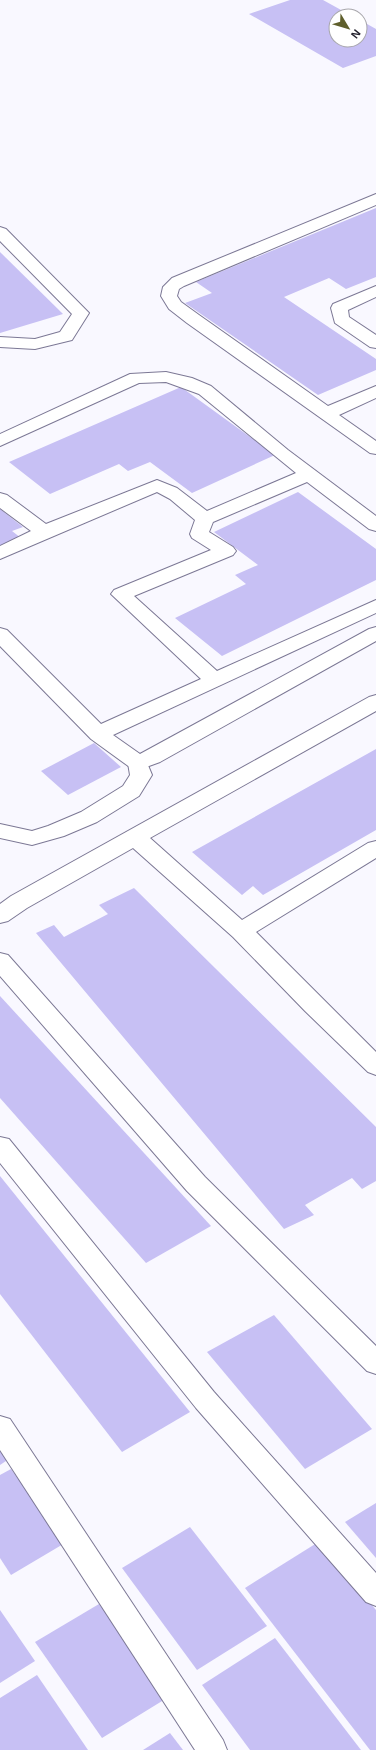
<svg xmlns="http://www.w3.org/2000/svg" width="376" height="1750" font-family="Arial,sans-serif">
<style>
.building{fill:#c7c0f4}
.lines{fill:none;stroke-linecap:round;stroke-linejoin:round}
.service-casing{stroke:#7c7895;stroke-width:2}
.minor-casing{stroke:#7c7895;stroke-width:2}
.service{fill:#fff;fill-rule:evenodd}
.minor{fill:#fff;fill-rule:evenodd}
</style>
<rect width="100%" height="100%" fill="#f9f8ff"/>
<g class="building">
<path d="M 290,0 L 323,0 L 352,16 L 336,16 L 336,40 L 360,40 L 360,20 L 376,29 L 376,56 L 343,68 L 249,14 Z"/>
<path d="M 376,208 L 376,277 L 346,289 L 329,278 L 284,297 L 376,359 L 376,370 L 318,395 L 185,303 L 212,293 L 196,282 Z"/>
<path d="M 0,252 L 63,314 L 0,333 Z"/>
<path d="M 181,387 L 275,455 L 192,493 L 150,462 L 128,471 L 119,464 L 50,494 L 9,462 Z"/>
<path d="M 298,492 L 376,549 L 376,580 L 222,656 L 175,618 L 246,584 L 235,575 L 258,565 L 214,532 Z"/>
<path d="M 0,509 L 23,527 L 12,531 L 21,538 L 0,547 Z"/>
<path d="M 94,743 L 121,767 L 68,795 L 41,771 Z"/>
<path d="M 376,749 L 376,830 L 263,895 L 253,886 L 242,895 L 192,852 Z"/>
<path d="M 134,888 L 376,1127 L 376,1181 L 362,1189 L 352,1178 L 305,1205 L 314,1215 L 284,1229 L 36,933 L 54,925 L 64,937 L 108,914 L 99,905 Z"/>
<path d="M 0,996 L 211,1226 L 146,1263 L 0,1098 Z"/>
<path d="M 0,1176 L 190,1412 L 122,1452 L 0,1294 Z"/>
<path d="M 274,1315 L 372,1429 L 305,1469 L 207,1352 Z"/>
<path d="M 0,1447 L 9,1459 L 0,1465 Z"/>
<path d="M 11,1469 L 65,1543 L 11,1575 L 0,1558 L 0,1475 Z"/>
<path d="M 376,1503 L 376,1558 L 345,1522 Z"/>
<path d="M 190,1527 L 267,1626 L 197,1670 L 122,1568 Z"/>
<path d="M 320,1541 L 376,1610 L 376,1750 L 370,1750 L 245,1588 Z"/>
<path d="M 99,1604 L 167,1698 L 102,1738 L 35,1642 Z"/>
<path d="M 0,1610 L 35,1661 L 0,1683 Z"/>
<path d="M 275,1638 L 361,1750 L 250,1750 L 202,1685 Z"/>
<path d="M 37,1675 L 88,1750 L 0,1750 L 0,1698 Z"/>
<path d="M 170,1733 L 183,1750 L 143,1750 Z"/>
</g>
<g class="lines">
<g class="service-casing">
<path id="service" d="M 138,756 L 145,758 L 152,775 L 139,796 L 97,822 L 64,836 L 32,845 L 0,838 L 0,824 L 32,831 L 48,826 L 81,812 L 123,786 L 130,775 L 128,763 L 131,758 Z"/>
</g>
<g class="minor-casing">
<g id="minor">
<path d="M 376,194 L 376,205 L 184,286 L 179,289 L 177,296 L 181,302 L 199,315 L 328,406 L 376,386 L 376,398 L 339,415 L 376,441 L 376,454 L 370,453 L 187,323 L 169,309 L 161,296 L 163,287 L 172,278 Z"/>
<path d="M 0,227 L 6,229 L 89,313 L 72,340 L 35,349 L 0,347 L 0,337 L 35,339 L 60,332 L 72,314 L 0,241 Z"/>
<path d="M 376,286 L 376,297 L 348,310 L 349,317 L 376,335 L 376,348 L 370,347 L 335,323 L 331,308 L 333,304 Z"/>
<path d="M 166,372 L 192,378 L 211,386 L 288,450 L 376,516 L 376,531 L 369,529 L 307,482 L 213,522 L 209,532 L 233,547 L 236,551 L 233,555 L 134,596 L 217,671 L 376,600 L 376,613 L 113,735 L 140,754 L 369,629 L 376,627 L 376,641 L 160,762 L 138,770 L 131,768 L 91,739 L 0,646 L 0,628 L 7,630 L 101,724 L 201,679 L 111,594 L 114,590 L 211,550 L 192,538 L 190,534 L 195,520 L 170,499 L 157,492 L 0,559 L 0,546 L 31,531 L 0,508 L 0,493 L 7,495 L 46,524 L 157,480 L 177,488 L 207,511 L 296,473 L 199,394 L 166,382 L 139,383 L 0,446 L 0,434 L 130,374 Z"/>
<path d="M 376,695 L 376,711 L 150,838 L 242,920 L 368,843 L 376,841 L 376,858 L 256,932 L 376,1052 L 376,1075 L 368,1072 L 305,1011 L 233,937 L 133,848 L 27,908 L 8,921 L 0,923 L 0,904 L 11,896 L 369,697 Z"/>
<path d="M 0,953 L 8,955 L 205,1177 L 376,1346 L 376,1374 L 367,1371 L 187,1191 L 0,976 Z"/>
<path d="M 0,1137 L 9,1139 L 214,1392 L 376,1573 L 376,1606 L 366,1602 L 196,1408 L 0,1163 Z"/>
<path d="M 0,1416 L 10,1419 L 223,1740 L 227,1750 L 195,1750 L 0,1450 Z"/>
</g>
</g>
<use href="#service" class="service"/>
<use href="#minor" class="minor"/>
</g>
<g transform="translate(348 28) rotate(128)"><circle r="19" fill="#ffffff" stroke="#a8a7ac"/>
<path d="M0-3L7 15L0 10L-7 15Z" fill="#5f5f2c"/>
<text y="-6" font-size="11" font-weight="bold" text-anchor="middle" fill="#25232f">N</text>
</g>
</svg>
